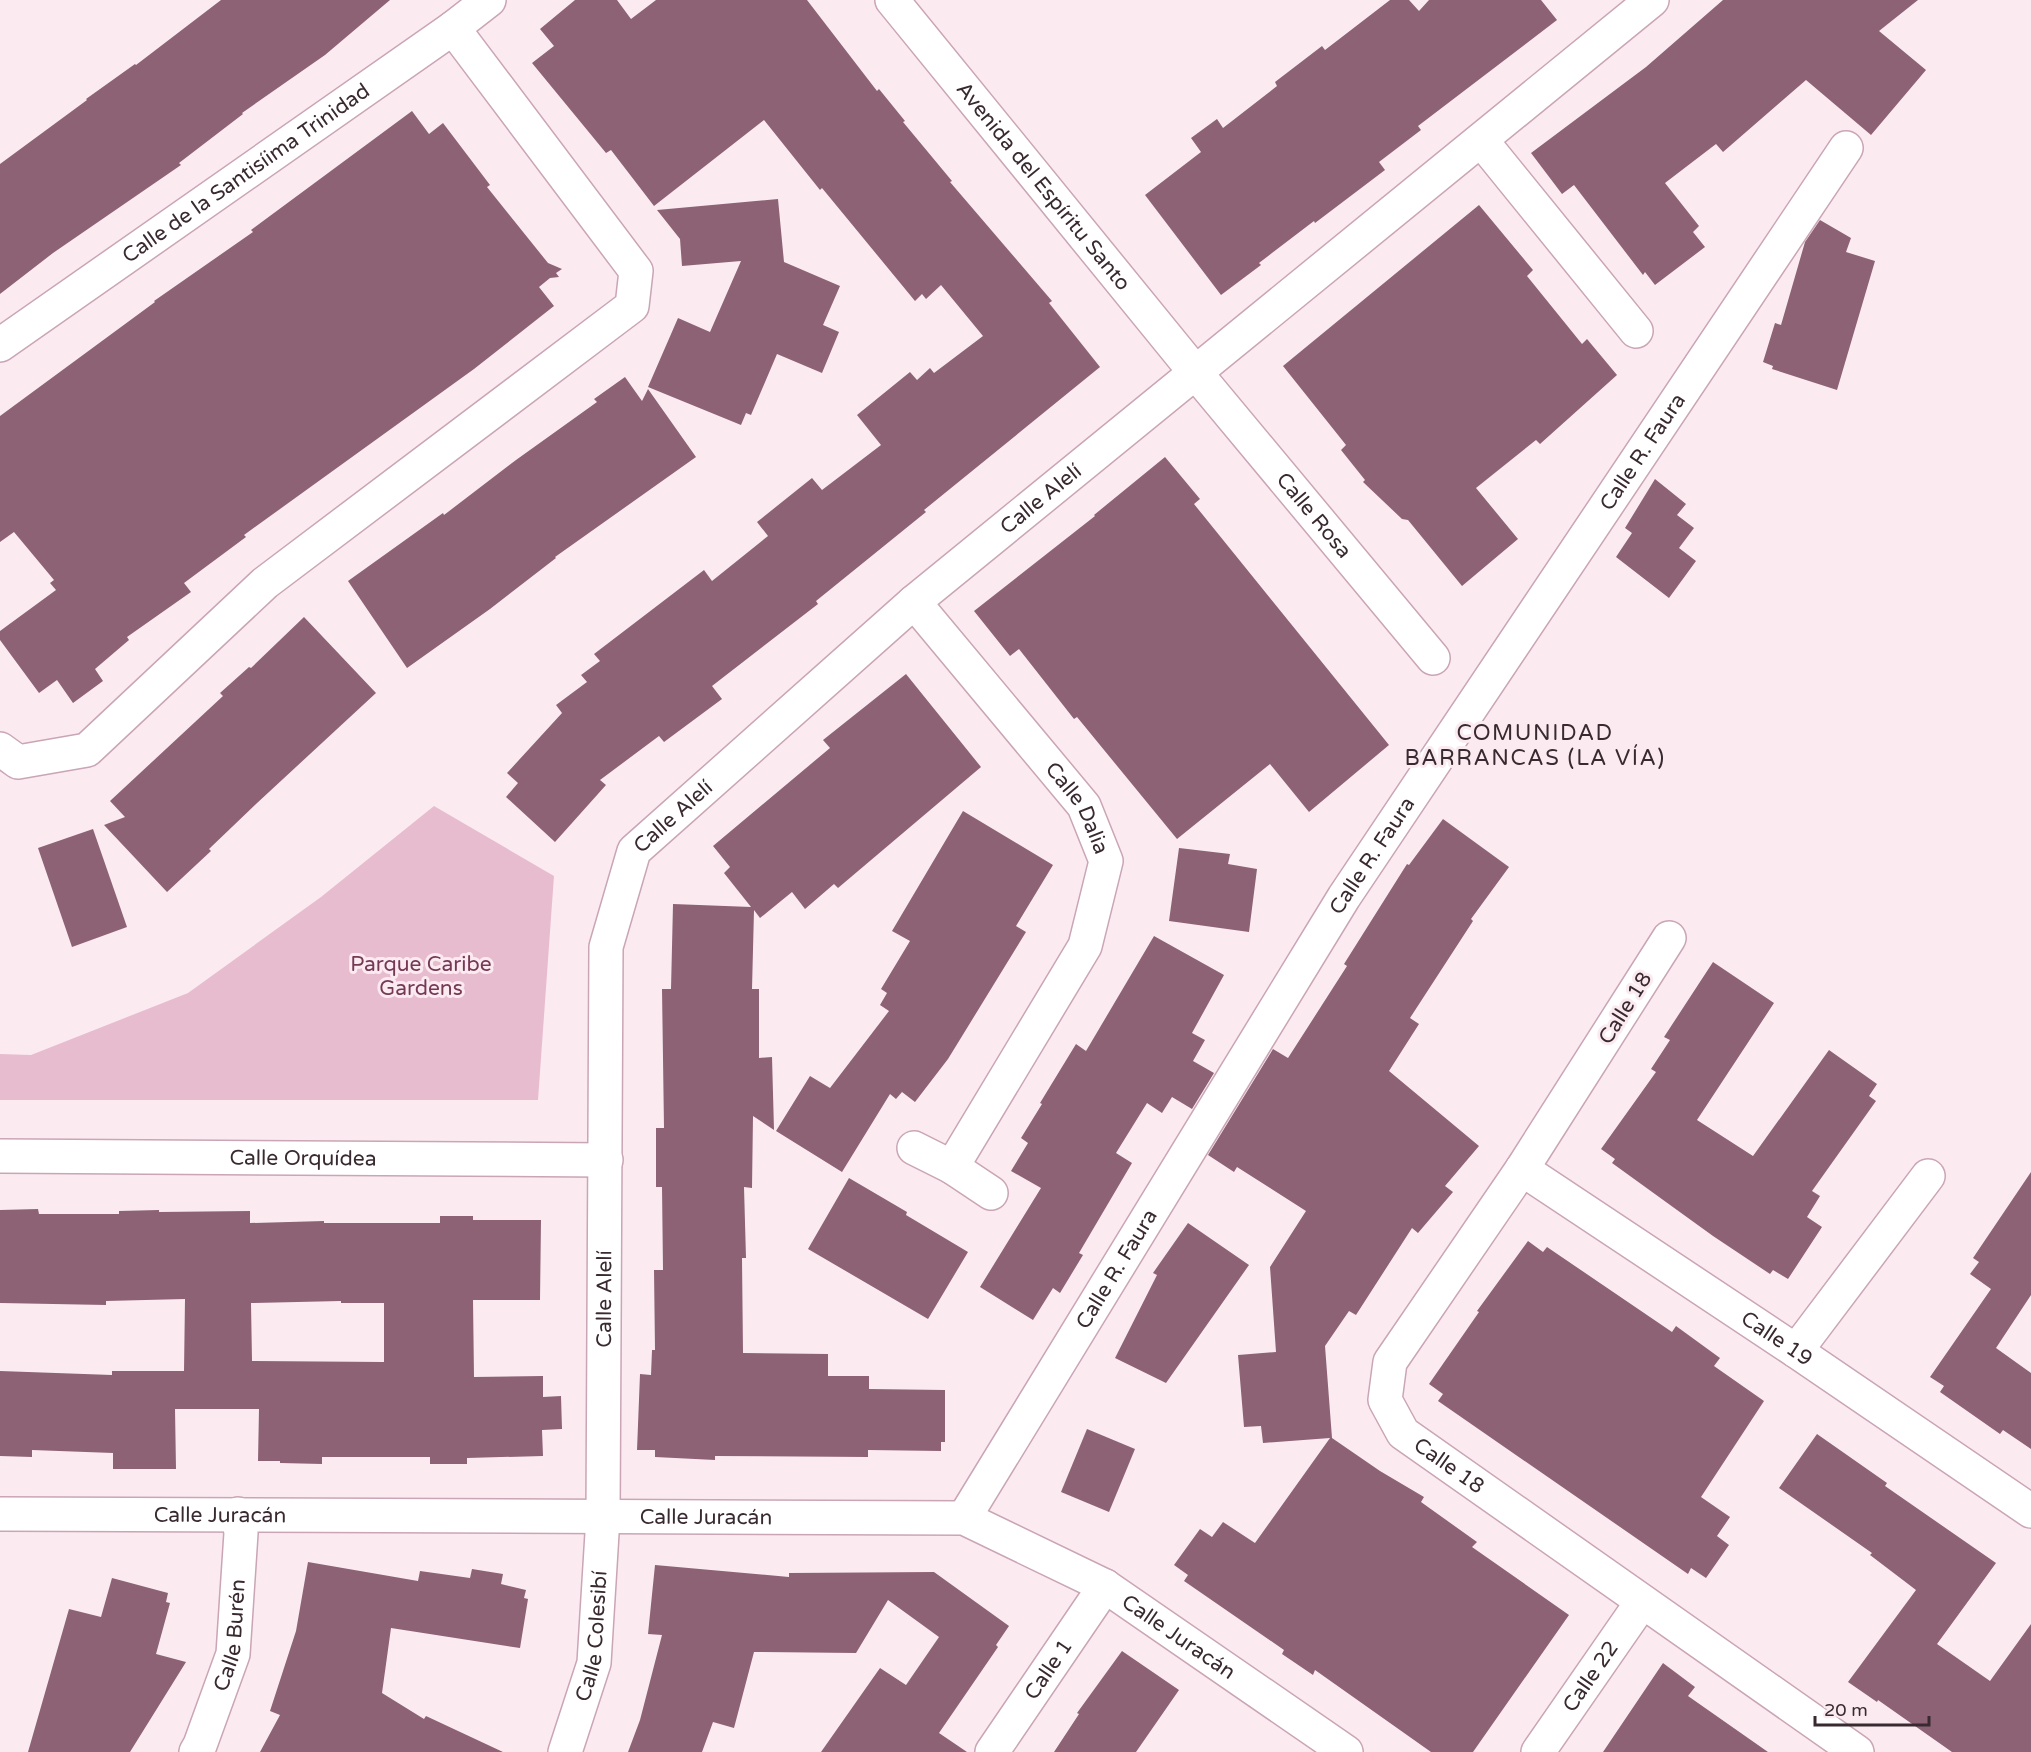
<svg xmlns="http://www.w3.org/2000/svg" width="2031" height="1752" font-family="'Varela Round',sans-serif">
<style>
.green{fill:#e8bccf}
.building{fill:#8d6275;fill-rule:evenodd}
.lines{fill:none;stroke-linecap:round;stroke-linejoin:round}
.minor-casing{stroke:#caa5b5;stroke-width:36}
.minor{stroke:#fff;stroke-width:33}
.labels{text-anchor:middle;stroke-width:6;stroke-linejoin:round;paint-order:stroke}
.street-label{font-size:21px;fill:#382a30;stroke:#fbebf1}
.park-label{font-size:21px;fill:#753956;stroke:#fbebf1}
.neighbourhood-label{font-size:22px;letter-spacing:1.5px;fill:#382a30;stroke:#fbebf1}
</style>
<rect width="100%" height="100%" fill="#fbebf1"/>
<path class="green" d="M 434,806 L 554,876 L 538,1100 L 0,1100 L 0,1054 L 31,1055 L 188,993 L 321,897 Z"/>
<g class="building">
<path d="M 221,0 L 390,0 L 325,55 L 242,113 L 243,114 L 179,163 L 181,165 L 53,253 L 0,294 L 0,164 L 87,100 L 86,99 L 135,64 L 136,65 Z"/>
<path d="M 575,0 L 617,0 L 631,19 L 656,0 L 807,0 L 877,91 L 879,89 L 905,121 L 903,122 L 952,181 L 950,182 L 1052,301 L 1049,303 L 1100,367 L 924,510 L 926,512 L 816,601 L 818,604 L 712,686 L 722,699 L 664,742 L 659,736 L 600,780 L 606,785 L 555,842 L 506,797 L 518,783 L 507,773 L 562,713 L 556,705 L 587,682 L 581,675 L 600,661 L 594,654 L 704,570 L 712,581 L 768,536 L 757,522 L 812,478 L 822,490 L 881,445 L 857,415 L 910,372 L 917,380 L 930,368 L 934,373 L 983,336 L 941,285 L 926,299 L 922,294 L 915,301 L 822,188 L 820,190 L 764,120 L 654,206 L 611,150 L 606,153 L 532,63 L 554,46 L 540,29 Z"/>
<path d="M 1390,0 L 1409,0 L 1419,11 L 1429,0 L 1541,0 L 1557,20 L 1418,126 L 1421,130 L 1379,162 L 1385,170 L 1315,223 L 1314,221 L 1259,263 L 1261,265 L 1221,295 L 1145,195 L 1201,152 L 1191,138 L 1217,119 L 1223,128 L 1277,86 L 1275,82 L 1322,46 L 1325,50 Z"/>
<path d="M 1723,0 L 1918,0 L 1879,31 L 1926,70 L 1871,135 L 1806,80 L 1723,152 L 1716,144 L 1665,183 L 1699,226 L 1693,232 L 1705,247 L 1655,285 L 1645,272 L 1643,275 L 1574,185 L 1562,194 L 1531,153 L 1646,67 Z"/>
<path d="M 412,111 L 429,134 L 443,123 L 490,185 L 487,187 L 548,263 L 562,269 L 556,273 L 559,277 L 550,278 L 539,287 L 554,306 L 474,369 L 244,535 L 246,537 L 184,583 L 191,592 L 127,637 L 129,640 L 95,669 L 103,681 L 73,703 L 57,680 L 39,693 L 0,640 L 0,631 L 56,590 L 50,583 L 54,580 L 14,532 L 0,542 L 0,416 L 155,302 L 154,301 L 253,232 L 251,230 Z"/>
<path d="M 778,199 L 784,262 L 840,286 L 823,325 L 839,332 L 822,373 L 777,354 L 751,415 L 746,413 L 741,425 L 648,387 L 678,318 L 710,332 L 741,261 L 682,266 L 680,239 L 657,210 Z"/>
<path d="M 1479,205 L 1533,270 L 1527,276 L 1582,344 L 1587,339 L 1617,375 L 1540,444 L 1536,440 L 1476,488 L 1518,539 L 1462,586 L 1408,520 L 1402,519 L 1363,482 L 1365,480 L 1341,450 L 1346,445 L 1283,366 Z"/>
<path d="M 1820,220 L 1851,238 L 1846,252 L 1875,261 L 1837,390 L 1772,369 L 1773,366 L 1763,362 L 1775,323 L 1781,325 L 1805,242 Z"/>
<path d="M 625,377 L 642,401 L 648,389 L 696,457 L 555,557 L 556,558 L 490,609 L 407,668 L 348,581 L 443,513 L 444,515 L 516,460 L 597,402 L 594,399 Z"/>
<path d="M 1165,457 L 1200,499 L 1194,504 L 1389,745 L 1309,812 L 1270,764 L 1177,839 L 1077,717 L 1074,719 L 1019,649 L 1010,656 L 974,611 L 1095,516 L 1094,515 Z"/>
<path d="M 1655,479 L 1686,504 L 1677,515 L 1694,528 L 1679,548 L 1696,561 L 1669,598 L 1616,557 L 1632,533 L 1625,528 Z"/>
<path d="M 304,617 L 376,693 L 256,804 L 209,849 L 211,851 L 167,892 L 104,825 L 125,817 L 110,801 L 223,696 L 220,693 L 249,667 L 251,668 Z"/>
<path d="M 906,674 L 981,767 L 838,888 L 834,884 L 805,909 L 792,892 L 760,918 L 754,910 L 752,989 L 759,989 L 759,1058 L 772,1057 L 774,1130 L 753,1116 L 752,1188 L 744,1187 L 746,1258 L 742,1258 L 743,1353 L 828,1354 L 828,1376 L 869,1376 L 869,1389 L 945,1390 L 945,1442 L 941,1442 L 941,1451 L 868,1450 L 868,1457 L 715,1456 L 715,1460 L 655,1457 L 655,1450 L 637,1450 L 640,1374 L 651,1375 L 652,1350 L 655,1350 L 654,1270 L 663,1270 L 662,1187 L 656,1187 L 656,1128 L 664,1128 L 662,989 L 671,989 L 673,904 L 751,907 L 724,873 L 730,867 L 713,846 L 830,748 L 823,740 Z"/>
<path d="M 963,811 L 1053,865 L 1016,926 L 1026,932 L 948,1059 L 915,1102 L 902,1092 L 896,1099 L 890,1094 L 842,1172 L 776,1131 L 810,1076 L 830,1088 L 889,1011 L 880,1005 L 887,993 L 881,989 L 910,941 L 892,931 Z"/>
<path d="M 1443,819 L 1509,867 L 1471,919 L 1473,921 L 1410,1018 L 1419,1024 L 1389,1071 L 1479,1146 L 1445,1186 L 1453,1192 L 1418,1233 L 1412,1228 L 1356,1315 L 1349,1311 L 1325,1346 L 1332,1438 L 1380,1471 L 1424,1497 L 1421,1502 L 1477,1542 L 1472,1547 L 1569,1615 L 1473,1752 L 1431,1752 L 1315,1670 L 1313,1675 L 1282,1654 L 1284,1650 L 1184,1581 L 1188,1575 L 1174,1565 L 1200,1529 L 1212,1537 L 1223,1522 L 1255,1543 L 1330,1438 L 1263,1443 L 1261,1426 L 1244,1427 L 1238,1355 L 1276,1352 L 1270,1267 L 1306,1211 L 1237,1167 L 1234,1172 L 1208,1155 L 1273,1049 L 1288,1058 L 1347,966 L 1344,964 L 1407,864 L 1409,865 Z"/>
<path d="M 93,829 L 127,927 L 72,947 L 38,848 Z"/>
<path d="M 1179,848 L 1230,854 L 1228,864 L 1257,869 L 1249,932 L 1169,921 Z"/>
<path d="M 1154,936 L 1224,975 L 1192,1033 L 1205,1040 L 1193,1061 L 1214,1073 L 1192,1109 L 1172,1097 L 1162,1113 L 1147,1103 L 1116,1153 L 1132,1163 L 1079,1253 L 1083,1255 L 1060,1293 L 1053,1288 L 1033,1320 L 980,1287 L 1041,1188 L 1011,1171 L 1028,1143 L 1021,1138 L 1042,1104 L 1040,1103 L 1076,1044 L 1086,1051 Z"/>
<path d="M 1713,962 L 1774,1003 L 1697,1120 L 1753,1156 L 1829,1050 L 1877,1084 L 1869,1096 L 1876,1101 L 1812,1191 L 1820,1196 L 1807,1217 L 1822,1227 L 1788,1279 L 1773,1270 L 1770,1274 L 1713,1236 L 1612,1163 L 1615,1159 L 1601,1149 L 1656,1072 L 1651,1069 L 1670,1040 L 1664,1037 Z"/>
<path d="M 2031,1172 L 2031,1295 L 1996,1348 L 2031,1373 L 2031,1449 L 2003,1430 L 2000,1434 L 1940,1392 L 1944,1386 L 1930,1377 L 1991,1289 L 1970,1274 L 1979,1262 L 1973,1258 Z"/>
<path d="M 849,1178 L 907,1212 L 906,1215 L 968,1252 L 928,1319 L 808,1249 Z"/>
<path d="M 38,1209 L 39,1214 L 119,1214 L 119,1211 L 159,1210 L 159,1212 L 250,1211 L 250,1223 L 324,1221 L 324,1223 L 440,1223 L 440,1216 L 473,1216 L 473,1220 L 541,1220 L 540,1300 L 473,1300 L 474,1377 L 543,1376 L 543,1397 L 561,1396 L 562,1429 L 542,1430 L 543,1456 L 467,1458 L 467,1464 L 430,1464 L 430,1457 L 322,1457 L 322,1464 L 280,1463 L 280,1461 L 258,1461 L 259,1409 L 175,1409 L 176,1469 L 113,1469 L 113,1453 L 32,1450 L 32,1457 L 0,1456 L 0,1371 L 112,1375 L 112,1371 L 184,1371 L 185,1299 L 106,1301 L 106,1305 L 0,1303 L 0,1210 ZM 341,1301 L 341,1303 L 384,1303 L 384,1362 L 252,1361 L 251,1303 Z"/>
<path d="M 1188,1223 L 1249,1265 L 1166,1383 L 1115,1358 L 1157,1275 L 1153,1273 Z"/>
<path d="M 1528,1241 L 1543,1252 L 1547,1247 L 1672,1332 L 1676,1326 L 1720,1358 L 1714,1366 L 1764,1401 L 1701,1497 L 1730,1517 L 1717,1536 L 1729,1545 L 1706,1578 L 1691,1568 L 1688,1574 L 1438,1401 L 1443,1394 L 1429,1384 L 1479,1312 L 1477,1311 Z"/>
<path d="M 1087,1429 L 1135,1449 L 1109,1512 L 1061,1492 Z"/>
<path d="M 1817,1434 L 1887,1483 L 1885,1486 L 1996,1563 L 1937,1644 L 1990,1681 L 2031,1624 L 2031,1752 L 1952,1752 L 1878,1700 L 1877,1702 L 1848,1682 L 1916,1590 L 1870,1555 L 1872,1553 L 1779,1488 Z"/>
<path d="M 308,1562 L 418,1581 L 420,1571 L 470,1578 L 472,1569 L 503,1574 L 501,1584 L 526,1590 L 524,1598 L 528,1599 L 520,1648 L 391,1628 L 382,1693 L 424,1719 L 426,1716 L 503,1752 L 260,1752 L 280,1715 L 270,1711 L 296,1631 Z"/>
<path d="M 655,1565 L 789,1577 L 789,1573 L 934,1572 L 1009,1626 L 996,1645 L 998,1647 L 939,1733 L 967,1752 L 821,1752 L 880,1668 L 906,1685 L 939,1637 L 888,1600 L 856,1653 L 754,1652 L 734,1728 L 713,1722 L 702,1752 L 628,1752 L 640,1720 L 662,1635 L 648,1634 Z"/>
<path d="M 112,1578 L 168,1593 L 166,1602 L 170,1603 L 156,1654 L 186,1662 L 130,1752 L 28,1752 L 69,1609 L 101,1617 Z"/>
<path d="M 1122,1651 L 1179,1690 L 1136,1752 L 1054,1752 L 1079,1714 L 1077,1713 Z"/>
<path d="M 1663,1663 L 1695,1687 L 1688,1696 L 1768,1752 L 1603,1752 Z"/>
</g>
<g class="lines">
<g class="minor-casing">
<g id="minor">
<path id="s1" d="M 892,0 L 1195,372 L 1433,658"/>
<path d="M 1481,140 L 1636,331"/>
<path id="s2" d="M 0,345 L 453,28 L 489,0"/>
<path id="s3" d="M 914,602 L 1084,806 L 1106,861 L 1085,946 L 952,1167"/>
<path d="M 0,749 L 18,762 L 87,750 L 265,583 L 632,306 L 636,271 L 453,28"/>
<path id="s4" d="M 1669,938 L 1522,1169 L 1390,1362 L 1385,1400 L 1403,1433 L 1857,1752"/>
<path d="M 914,1148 L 952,1167 L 991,1193"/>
<path id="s5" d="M 0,1156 L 606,1160"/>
<path id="s6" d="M 1522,1169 L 1796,1351 L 2031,1511"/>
<path d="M 1796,1351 L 1928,1176"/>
<path id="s7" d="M 0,1514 L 964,1518 L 1105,1586 L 1346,1752"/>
<path id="s8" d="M 964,1518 L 1344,897 L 1846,148"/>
<path id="s9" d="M 196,1752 L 200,1745 L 233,1654 L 241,1533 L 238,1514"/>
<path id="s10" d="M 565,1752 L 594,1663 L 603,1517 L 606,947 L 634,851 L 914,602 L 1652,0"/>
<path id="s11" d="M 992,1752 L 1105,1586"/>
<path id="s12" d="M 1538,1752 L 1642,1602"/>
</g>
</g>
<use href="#minor" class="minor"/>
</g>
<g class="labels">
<g class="street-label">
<text dy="7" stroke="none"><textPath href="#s2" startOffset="300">Calle de la Santisíima Trinidad</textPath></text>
<text dy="7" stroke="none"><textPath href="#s1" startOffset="240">Avenida del Espíritu Santo</textPath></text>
<text dy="7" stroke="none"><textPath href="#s8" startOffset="1264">Calle R. Faura</textPath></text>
<text dy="7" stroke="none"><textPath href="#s10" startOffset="1448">Calle Alelí</textPath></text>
<text dy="7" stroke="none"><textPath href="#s1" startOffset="666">Calle Rosa</textPath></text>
<text dy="7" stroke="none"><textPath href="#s3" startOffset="264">Calle Dalia</textPath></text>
<text dy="7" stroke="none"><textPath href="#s10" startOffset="962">Calle Alelí</textPath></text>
<text dy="7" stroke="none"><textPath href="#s8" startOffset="778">Calle R. Faura</textPath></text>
<text transform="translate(1625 1008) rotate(-58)" y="7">Calle 18</text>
<text dy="7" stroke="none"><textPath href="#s5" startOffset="303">Calle Orquídea</textPath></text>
<text dy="7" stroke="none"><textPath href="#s8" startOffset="292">Calle R. Faura</textPath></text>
<text dy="7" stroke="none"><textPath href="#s10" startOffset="458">Calle Alelí</textPath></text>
<text dy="7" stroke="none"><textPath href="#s6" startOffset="306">Calle 19</textPath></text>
<text dy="7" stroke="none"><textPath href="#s4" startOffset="640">Calle 18</textPath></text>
<text dy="7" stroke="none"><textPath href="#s7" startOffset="220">Calle Juracán</textPath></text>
<text dy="7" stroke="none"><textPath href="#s7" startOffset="706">Calle Juracán</textPath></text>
<text dy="7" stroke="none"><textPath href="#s9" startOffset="123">Calle Burén</textPath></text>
<text dy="7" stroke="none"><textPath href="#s10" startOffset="120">Calle Colesibí</textPath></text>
<text dy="7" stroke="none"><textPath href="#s7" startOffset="1210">Calle Juracán</textPath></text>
<text dy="7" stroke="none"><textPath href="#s11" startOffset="100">Calle 1</textPath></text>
<text dy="7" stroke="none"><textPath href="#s12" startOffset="92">Calle 22</textPath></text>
</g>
<g class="park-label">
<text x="421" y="971">Parque Caribe<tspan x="421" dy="24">Gardens</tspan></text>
</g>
<g class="neighbourhood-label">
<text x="1535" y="740">COMUNIDAD<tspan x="1535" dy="25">BARRANCAS (LA VÍA)</tspan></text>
</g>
</g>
<path d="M1815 1716v9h114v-9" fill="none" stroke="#382a30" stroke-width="3"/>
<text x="1824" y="1716" font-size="18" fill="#382a30" stroke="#fbebf1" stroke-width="4.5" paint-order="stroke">20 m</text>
</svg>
